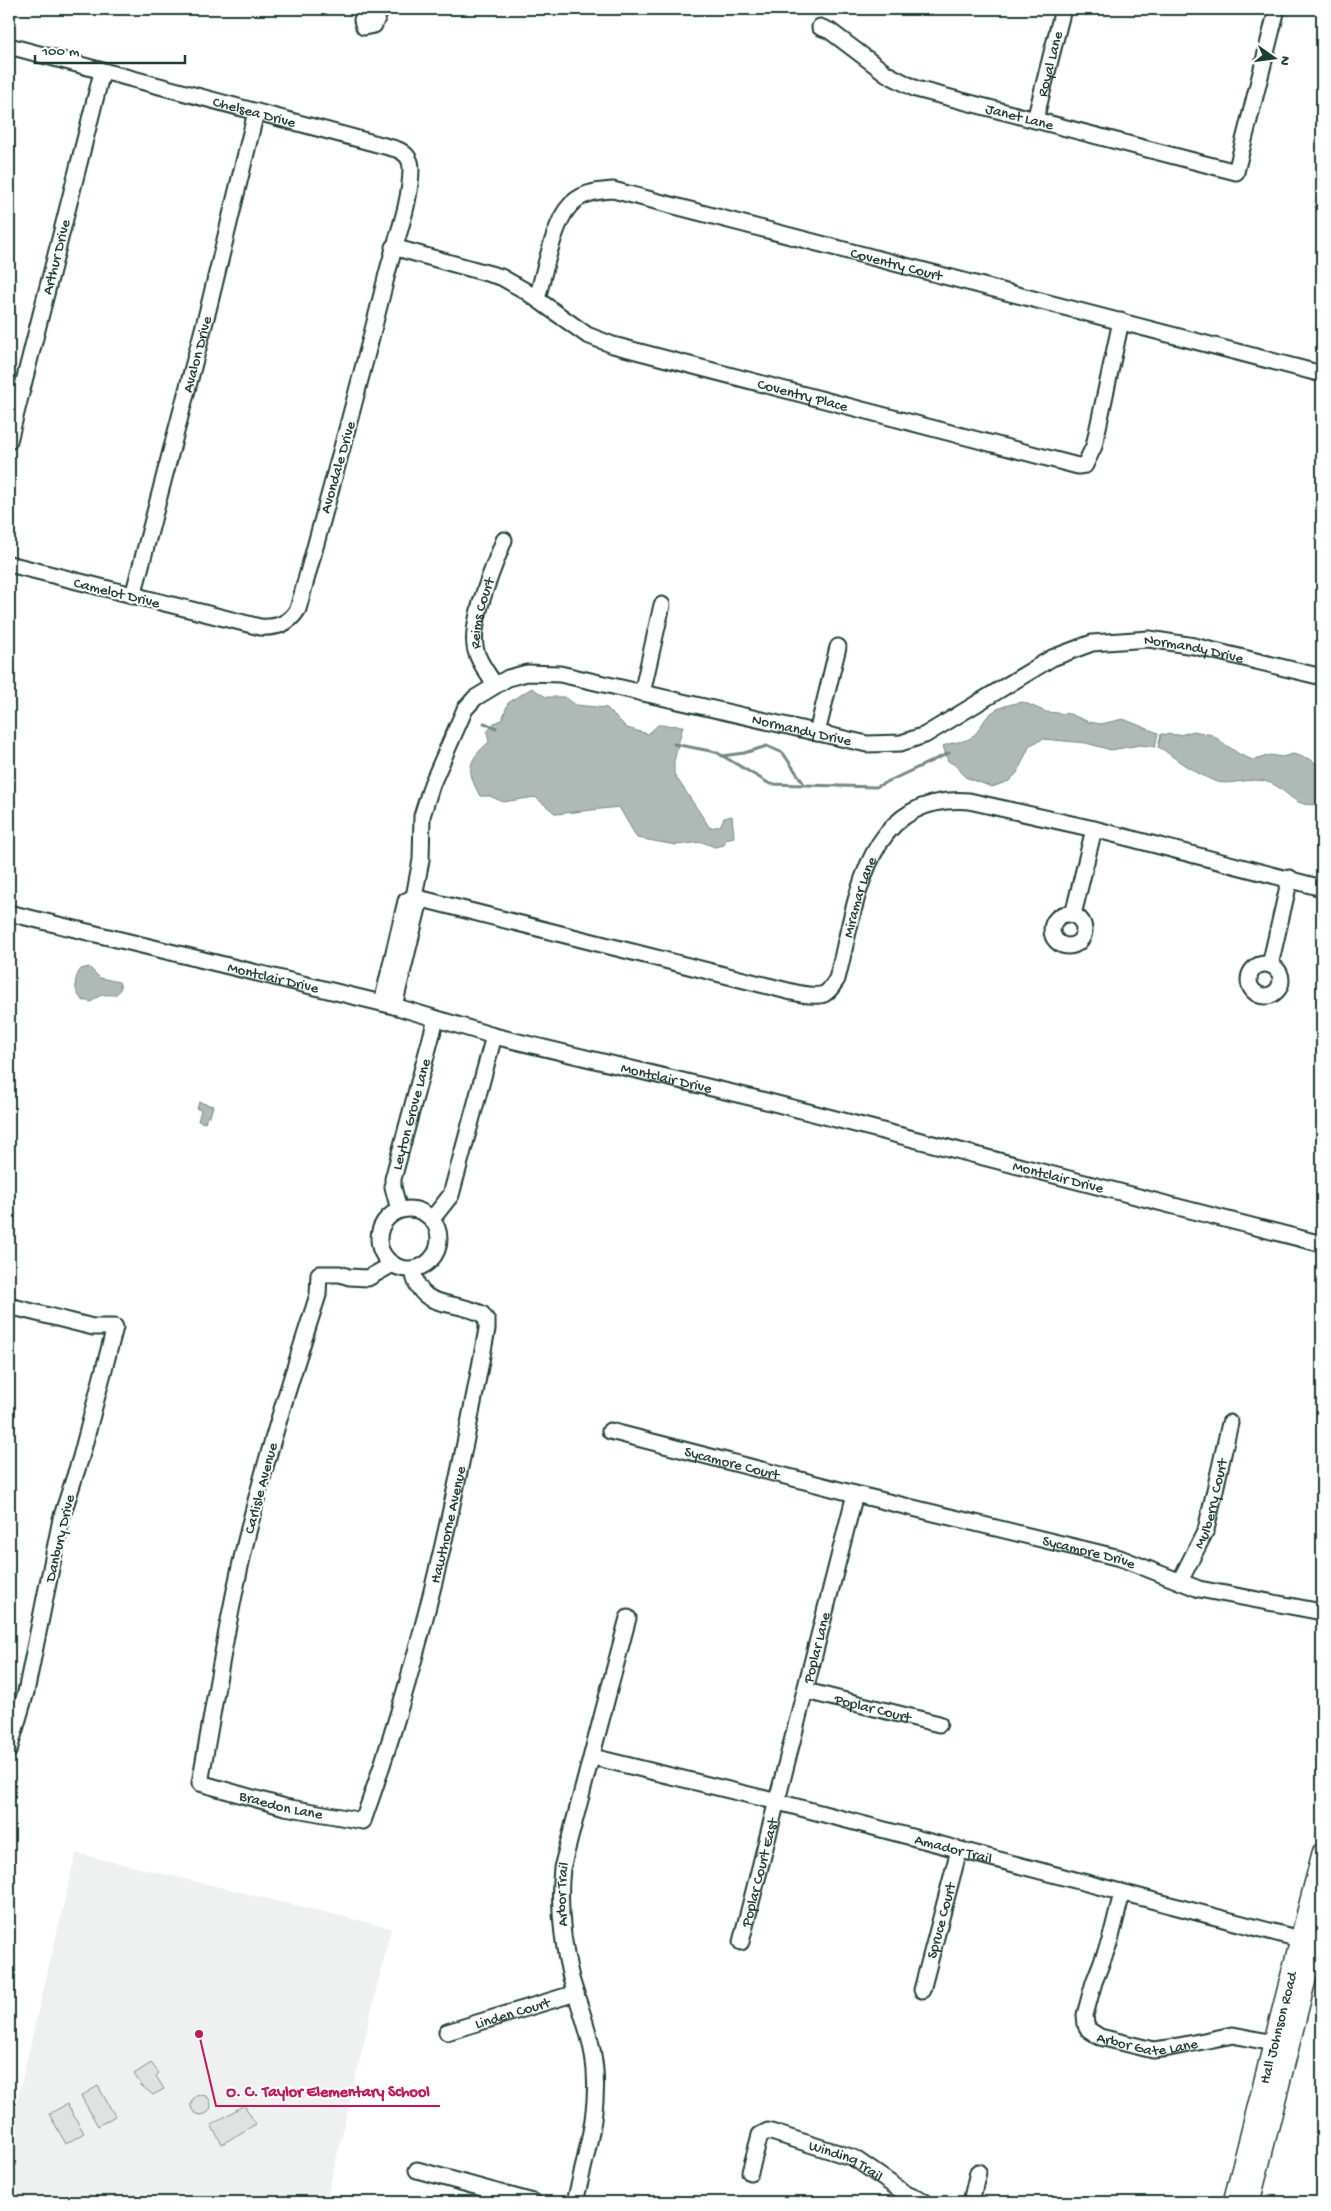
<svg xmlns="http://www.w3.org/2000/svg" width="1331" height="2211" font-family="'Gochi Hand',sans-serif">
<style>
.built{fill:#eef1f0}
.green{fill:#dee3e2;stroke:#7e908b}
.water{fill:#afbab7;stroke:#758883}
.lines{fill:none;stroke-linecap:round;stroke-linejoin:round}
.stream{stroke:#758883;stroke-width:3}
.minor-casing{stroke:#1f3d34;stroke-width:19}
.major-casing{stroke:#1f3d34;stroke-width:22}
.minor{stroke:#fff;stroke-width:15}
.major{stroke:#fff;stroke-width:19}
.labels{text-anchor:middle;stroke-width:4;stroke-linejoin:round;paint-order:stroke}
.street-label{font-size:15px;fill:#1f3d34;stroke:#fff}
.leader{fill:none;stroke:#c2185b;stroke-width:2}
.callout-dot{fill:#c2185b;stroke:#fff;stroke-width:2}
.callout-label{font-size:16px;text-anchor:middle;font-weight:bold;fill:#c2185b;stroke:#fff;stroke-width:4;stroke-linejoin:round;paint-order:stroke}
</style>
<rect width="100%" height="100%" fill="#fff"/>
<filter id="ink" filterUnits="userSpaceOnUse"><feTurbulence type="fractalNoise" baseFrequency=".02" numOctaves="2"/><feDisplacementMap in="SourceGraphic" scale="10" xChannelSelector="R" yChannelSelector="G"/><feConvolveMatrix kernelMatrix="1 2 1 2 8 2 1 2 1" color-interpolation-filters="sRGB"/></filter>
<g filter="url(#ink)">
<path class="built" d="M 76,1853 L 391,1928 L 326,2202 L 9,2202 L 9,2134 Z"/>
<g class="green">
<path d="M 151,2063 L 159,2073 L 156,2076 L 164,2089 L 153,2095 L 142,2086 L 134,2074 Z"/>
<path d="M 98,2086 L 115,2116 L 98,2126 L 81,2096 Z"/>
<circle cx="201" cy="2105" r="10"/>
<path d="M 67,2104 L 84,2133 L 66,2144 L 49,2114 Z"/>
<path d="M 244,2105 L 256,2124 L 222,2144 L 211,2125 Z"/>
</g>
<g class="water">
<path d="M 532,688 L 546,697 L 565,697 L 576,705 L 607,708 L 627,728 L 648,734 L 658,725 L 683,726 L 674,761 L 674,774 L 710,828 L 720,826 L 724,818 L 732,816 L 734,837 L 726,839 L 724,845 L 715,847 L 702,842 L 676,845 L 637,838 L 619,807 L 556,814 L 535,797 L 503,802 L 490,796 L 480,796 C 466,770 467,761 489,742 L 487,732 L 494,723 L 502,720 L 508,703 Z"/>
<path d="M 1023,702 L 1046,712 L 1070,714 L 1089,722 L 1101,724 L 1123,719 L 1158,733 L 1155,747 L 1140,745 L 1111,750 L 1086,743 L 1043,739 L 1030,745 L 1017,773 L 1009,781 L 992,787 L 965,777 L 957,766 L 948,761 L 943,746 C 952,742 963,742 969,739 C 978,734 981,724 987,717 C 996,707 1010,704 1023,702 Z"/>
<path d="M 1194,731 L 1212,735 L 1239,754 L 1250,759 L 1255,760 L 1270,755 L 1282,757 L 1293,754 L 1310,759 L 1322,768 L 1322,803 C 1294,811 1290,790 1268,782 C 1251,776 1228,787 1214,781 C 1203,776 1190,769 1180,762 C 1172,757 1167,751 1158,747 L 1161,734 L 1180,735 Z"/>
<path d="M 89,967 L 100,978 L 119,982 L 121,987 C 117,998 112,994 103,995 C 98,996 95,999 91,1002 L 82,1000 C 74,991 73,979 81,969 Z"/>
<path d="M 199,1102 L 213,1106 L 210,1116 L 207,1116 L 205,1123 L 198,1121 L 201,1110 L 197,1109 Z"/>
</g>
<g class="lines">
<g class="stream">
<path d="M 484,723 L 496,728"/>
<path d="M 674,744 L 716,752 L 770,784 L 876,787 L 949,753"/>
<path d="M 722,756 L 744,753 L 767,746 L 783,753 L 804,784"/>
</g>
<g class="minor-casing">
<g id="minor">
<path d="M 365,9 L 362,20 L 364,27 L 374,25 L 381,9"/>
<path id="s1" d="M 820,27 L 830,31 L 887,74 L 916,89 L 1236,172 L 1277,9"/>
<path id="s2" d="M 9,46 L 396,149 C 405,152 411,159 411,168 C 411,206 393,246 385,282 C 358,392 328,500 298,609 C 289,624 277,628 260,627 L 9,564"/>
<path id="s3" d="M 1035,120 L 1063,9"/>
<path id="s4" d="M 393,247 L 501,277 L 524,290 L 587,335 L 613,345 L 1078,466 L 1085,465 L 1094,446 L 1121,321"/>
<path id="s5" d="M 537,299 C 543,277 554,224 568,208 C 579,193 596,191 613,190 L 1322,374"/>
<path id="s6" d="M 9,441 L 102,72"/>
<path id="s7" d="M 133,596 L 208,310 L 256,112"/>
<path id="s8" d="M 495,685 C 489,675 479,663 476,651 C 468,624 494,567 504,540"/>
<path d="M 642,693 L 662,605"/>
<path d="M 817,733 L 838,647"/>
<path id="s9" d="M 9,913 L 394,1006 L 494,1036 L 758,1099 L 1322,1244"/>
<circle cx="1068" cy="930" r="16"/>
<path d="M 1073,915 L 1094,829"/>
<circle cx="1265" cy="980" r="16"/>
<path d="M 1270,965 L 1290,878"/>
<path id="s10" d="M 382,1003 L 406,901 L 414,897 L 768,986 C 781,989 812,999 824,994 C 830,991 833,985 837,979 C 857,903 864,793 969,801 L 1094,829 L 1322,888"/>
<path id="s11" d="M 394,1006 L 419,904 L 414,897 L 421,860 L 422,816 L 432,784 L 465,709 L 475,698 L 508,678 L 527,673 L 560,674 L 867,744 L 901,743 L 925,735 L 1052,658 L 1092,643 L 1149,639 L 1194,646 L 1322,677"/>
<circle cx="409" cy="1239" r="30"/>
<path id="s12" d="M 399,1210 L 393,1187 L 393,1179 L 436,1019"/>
<path d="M 432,1219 L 451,1195 L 494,1036"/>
<path id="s13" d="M 393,1264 L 368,1278 L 349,1277 L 340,1274 L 319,1274 L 318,1295 C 294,1370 270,1444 251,1520 C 229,1607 216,1695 200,1783 L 285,1807 L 363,1821 C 421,1659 456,1499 487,1329 L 487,1321 L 482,1314 C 453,1299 418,1311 413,1269"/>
<path d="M 9,1306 L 93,1327 L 115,1327 L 81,1457 L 61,1519 L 26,1692 L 9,1750"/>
<path id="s14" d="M 610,1431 L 855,1494 L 1120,1558 L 1199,1589 L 1322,1612"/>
<path id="s15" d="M 1180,1581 L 1206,1530 L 1230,1423"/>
<path id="s16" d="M 806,1691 L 939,1724"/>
<path id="s17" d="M 593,1757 L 778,1802 L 1311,1942"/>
<path id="s18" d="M 1122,1893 L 1110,1941 L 1094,1982 L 1085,2015 L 1086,2025 L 1089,2030 L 1100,2037 L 1153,2050 L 1169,2048 L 1233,2035 L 1283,2045"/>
<path id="s19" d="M 741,1942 L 855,1494"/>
<path id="s20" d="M 922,1990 L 959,1850"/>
<path id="s21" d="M 447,2032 L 576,1993"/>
<path d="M 417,2170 L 533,2202"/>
<path id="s22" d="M 750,2172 L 760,2135 L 768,2131 L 854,2158 L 906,2194 L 925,2202"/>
<path id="s23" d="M 575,2202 C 586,2155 602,2104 593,2055 C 589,2029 578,2003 571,1978 C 562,1941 558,1905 562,1868 L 628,1618"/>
<path d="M 971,2202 L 978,2172"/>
</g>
</g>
<g class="major-casing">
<g id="major">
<path id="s24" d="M 1233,2202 L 1322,1853"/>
<path d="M 1250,2202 L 1322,1916"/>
</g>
</g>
<use href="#minor" class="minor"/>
<use href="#major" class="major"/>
</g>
</g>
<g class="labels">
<g class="street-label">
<text dy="5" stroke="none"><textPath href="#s3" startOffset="58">Royal Lane</textPath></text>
<text dy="5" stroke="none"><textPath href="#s2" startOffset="254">Chelsea Drive</textPath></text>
<text dy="5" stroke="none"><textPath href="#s1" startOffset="222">Janet Lane</textPath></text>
<text dy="5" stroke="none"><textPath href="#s6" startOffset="190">Arthur Drive</textPath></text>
<text dy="5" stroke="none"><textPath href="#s5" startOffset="440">Coventry Court</textPath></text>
<text dy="5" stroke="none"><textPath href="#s7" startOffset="250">Avalon Drive</textPath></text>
<text dy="5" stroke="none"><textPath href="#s4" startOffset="440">Coventry Place</textPath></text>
<text transform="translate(337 467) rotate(-74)" y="5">Avondale Drive</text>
<text transform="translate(117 592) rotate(14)" y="5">Camelot Drive</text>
<text dy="5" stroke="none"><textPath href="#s8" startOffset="78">Reims Court</textPath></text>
<text dy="5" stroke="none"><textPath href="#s11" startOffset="1085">Normandy Drive</textPath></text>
<text dy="5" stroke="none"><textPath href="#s11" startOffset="665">Normandy Drive</textPath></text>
<text dy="5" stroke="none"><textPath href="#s10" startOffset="641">Miramar Lane</textPath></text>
<text dy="5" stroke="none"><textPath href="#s9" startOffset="272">Montclair Drive</textPath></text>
<text dy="5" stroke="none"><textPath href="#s9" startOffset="678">Montclair Drive</textPath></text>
<text dy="5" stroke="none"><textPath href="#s12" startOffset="99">Leyton Grove Lane</textPath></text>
<text dy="5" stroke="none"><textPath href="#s9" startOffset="1082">Montclair Drive</textPath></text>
<text dy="5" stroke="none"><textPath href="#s14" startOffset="126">Sycamore Court</textPath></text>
<text transform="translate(260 1488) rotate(-75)" y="5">Carlisle Avenue</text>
<text dy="5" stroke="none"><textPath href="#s15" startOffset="84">Mulberry Court</textPath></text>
<text dy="5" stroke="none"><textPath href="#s13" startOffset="1078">Hawthorne Avenue</textPath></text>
<text transform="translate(59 1538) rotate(-77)" y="5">Danbury Drive</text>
<text dy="5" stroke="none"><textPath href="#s14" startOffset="494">Sycamore Drive</textPath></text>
<text dy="5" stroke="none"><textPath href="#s19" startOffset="304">Poplar Lane</textPath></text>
<text dy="5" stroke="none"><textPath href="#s16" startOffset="69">Poplar Court</textPath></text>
<text dy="5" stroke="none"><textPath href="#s13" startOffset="686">Braedon Lane</textPath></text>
<text dy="5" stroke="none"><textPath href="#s17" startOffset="372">Amador Trail</textPath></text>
<text dy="5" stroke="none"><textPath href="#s19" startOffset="72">Poplar Court East</textPath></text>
<text dy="5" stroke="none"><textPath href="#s23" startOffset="314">Arbor Trail</textPath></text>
<text dy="5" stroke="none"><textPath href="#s20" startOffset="72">Spruce Court</textPath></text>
<text dy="5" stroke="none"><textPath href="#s21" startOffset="68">Linden Court</textPath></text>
<text dy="5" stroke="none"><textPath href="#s24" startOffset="180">Hall Johnson Road</textPath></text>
<text dy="5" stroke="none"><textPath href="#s18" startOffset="205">Arbor Gate Lane</textPath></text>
<text dy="5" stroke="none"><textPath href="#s22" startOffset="131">Winding Trail</textPath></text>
</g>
</g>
<path class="leader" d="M199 2034L216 2106H440"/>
<circle class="callout-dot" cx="199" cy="2034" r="5"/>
<g class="callout-label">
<text x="328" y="2096">O. C. Taylor Elementary School</text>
</g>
<rect width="1331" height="2211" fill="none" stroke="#fff" stroke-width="30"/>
<rect x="15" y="15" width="1301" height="2181" fill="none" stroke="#1f3d34" stroke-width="2" filter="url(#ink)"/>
<g transform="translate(1274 58) rotate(104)" stroke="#ffffff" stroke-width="4" paint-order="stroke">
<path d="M0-4L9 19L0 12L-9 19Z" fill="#1f3d34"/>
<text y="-8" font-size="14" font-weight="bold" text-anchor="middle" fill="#1f3d34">N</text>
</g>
<path d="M35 55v8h150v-8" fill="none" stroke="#1f3d34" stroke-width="2.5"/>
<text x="42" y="55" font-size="15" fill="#1f3d34" stroke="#ffffff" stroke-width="4" paint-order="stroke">100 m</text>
</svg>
